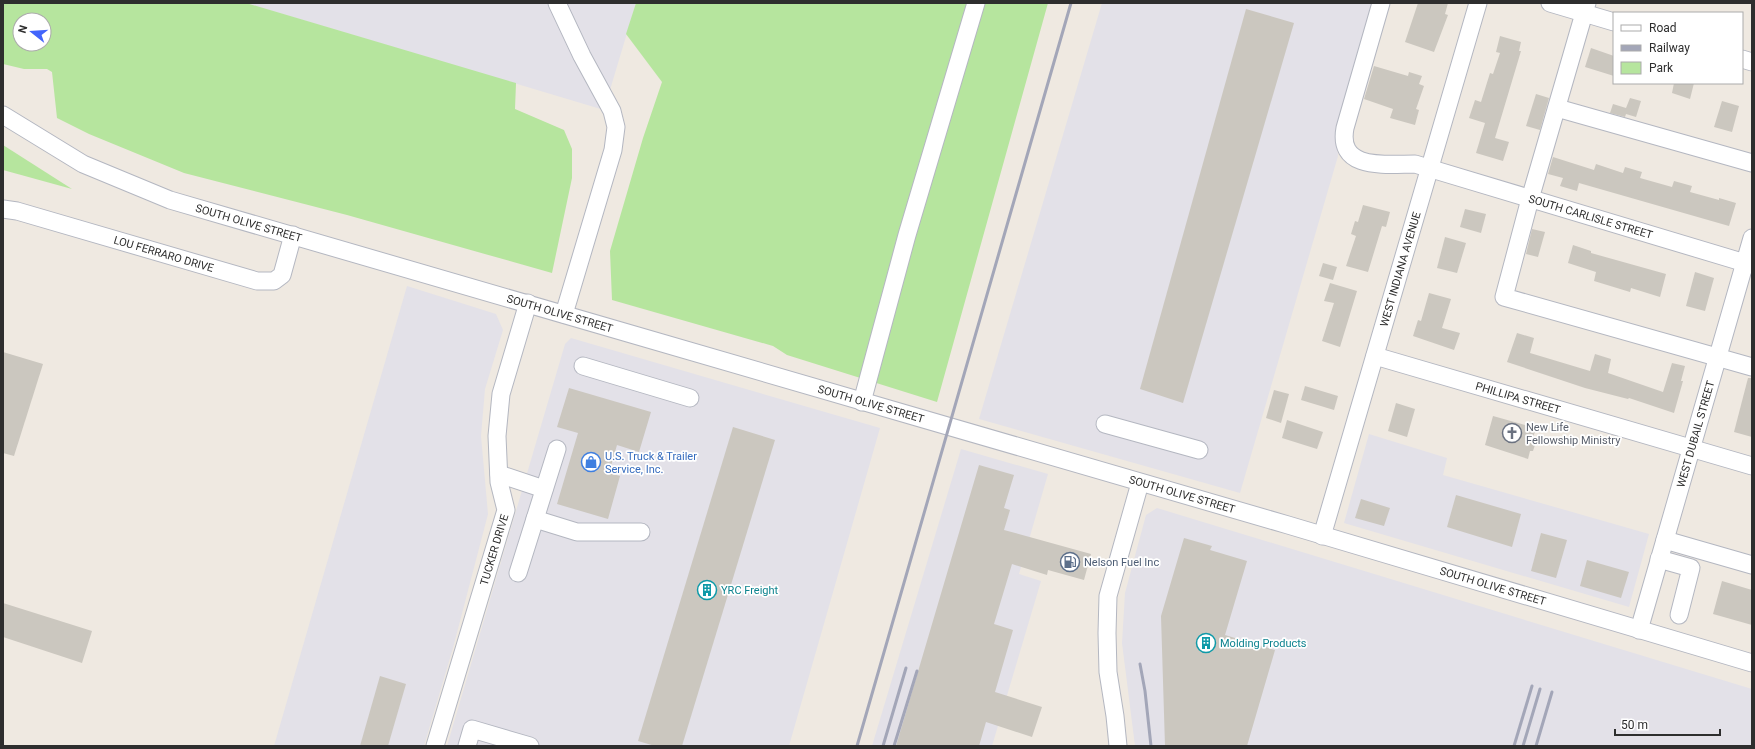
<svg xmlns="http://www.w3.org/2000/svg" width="1755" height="749" font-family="Roboto,sans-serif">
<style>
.industrial{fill:#e3e1e8}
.green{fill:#b6e59e;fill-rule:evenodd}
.building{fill:#cbc7bf}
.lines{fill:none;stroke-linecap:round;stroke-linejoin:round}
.minor-casing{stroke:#b4b7c1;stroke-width:19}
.minor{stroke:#fff;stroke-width:17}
.rail{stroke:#a3a6b8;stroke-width:3}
.labels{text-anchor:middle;stroke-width:3.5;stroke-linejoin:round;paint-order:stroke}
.street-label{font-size:11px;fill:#2e2e2e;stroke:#fff}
.worship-label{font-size:11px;fill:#5b616d;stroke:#fff;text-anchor:start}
.shop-label{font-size:11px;fill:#366cbe;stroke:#fff;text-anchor:start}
.service-label{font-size:11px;fill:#4e5e75;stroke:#fff;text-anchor:start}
.culture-label{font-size:11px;fill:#0d838f;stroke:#fff;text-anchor:start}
</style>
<rect width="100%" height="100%" fill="#efe9e1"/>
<g class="industrial">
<path d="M 246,3 L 636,3 L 604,110 Z"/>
<path d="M 1102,3 L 1377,3 L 1337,142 L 1338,156 L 1240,493 L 979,419 Z"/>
<path d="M 407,286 L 496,314 L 503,330 L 485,389 L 481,436 L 488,514 L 453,648 L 424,746 L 274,746 Z"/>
<path d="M 571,338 L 880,428 L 789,746 L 447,746 L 565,344 Z"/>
<path d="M 1369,434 L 1447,458 L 1443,475 L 1649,534 L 1629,607 L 1344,523 Z"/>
<path d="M 961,449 L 1048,474 L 1019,574 L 1041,581 L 992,746 L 872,746 Z"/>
<path d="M 1157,508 L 1752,689 L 1752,746 L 1135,746 L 1122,643 L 1125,593 L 1146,515 Z"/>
</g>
<g class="green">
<path d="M 3,3 L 246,3 L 516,83 L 515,109 L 564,130 L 572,149 L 572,178 L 552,273 L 347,215 L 184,173 L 89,134 L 57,118 L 52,72 L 47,69 L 24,69 L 3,64 ZM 20,20 L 44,20 L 44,44 L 20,44 Z"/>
<path d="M 636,3 L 1048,3 L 937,402 L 787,355 L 773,346 L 612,300 L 610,251 L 643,138 L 662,82 L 626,34 Z"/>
<path d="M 3,145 L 72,189 L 3,170 Z"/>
</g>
<g class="building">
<path d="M 1418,3 L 1448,3 L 1445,14 L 1448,15 L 1434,52 L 1405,42 Z"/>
<path d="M 1246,9 L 1294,23 L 1183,403 L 1140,389 Z"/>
<path d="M 1500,36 L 1521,42 L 1519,51 L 1521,51 L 1495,138 L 1509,142 L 1503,161 L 1476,153 L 1485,123 L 1469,118 L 1475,100 L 1481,102 L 1490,73 L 1493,74 L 1500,53 L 1496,52 Z"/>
<path d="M 1591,48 L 1614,56 L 1614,76 L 1585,67 Z"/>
<path d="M 1374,66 L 1408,76 L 1409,72 L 1422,76 L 1419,84 L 1424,86 L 1416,109 L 1419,110 L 1415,125 L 1390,118 L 1393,109 L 1364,99 Z"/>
<path d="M 1674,83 L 1694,83 L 1690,99 L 1672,93 Z"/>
<path d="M 1536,94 L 1549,98 L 1540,130 L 1526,126 Z"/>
<path d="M 1630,98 L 1641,101 L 1636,117 L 1626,114 L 1625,117 L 1610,113 L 1613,104 L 1626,108 Z"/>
<path d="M 1722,101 L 1739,106 L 1732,132 L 1714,127 Z"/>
<path d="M 1553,157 L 1594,170 L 1596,164 L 1623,173 L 1625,167 L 1642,172 L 1640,178 L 1672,187 L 1674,181 L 1692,186 L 1690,192 L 1719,200 L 1719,198 L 1736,203 L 1729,226 L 1579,183 L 1577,191 L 1560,186 L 1563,178 L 1548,174 Z"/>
<path d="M 1363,205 L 1390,212 L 1386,227 L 1382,226 L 1368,272 L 1346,266 L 1356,236 L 1351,234 L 1355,221 L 1358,222 Z"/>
<path d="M 1465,209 L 1486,214 L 1481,233 L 1460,227 Z"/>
<path d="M 1532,229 L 1545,232 L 1538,257 L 1526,254 Z"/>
<path d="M 1445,237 L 1466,243 L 1457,273 L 1437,268 Z"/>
<path d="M 1573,245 L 1591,251 L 1591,253 L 1666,274 L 1660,297 L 1631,288 L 1630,292 L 1594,281 L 1596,272 L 1568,263 Z"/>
<path d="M 1323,263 L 1337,267 L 1333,280 L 1319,276 Z"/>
<path d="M 1695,272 L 1714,278 L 1705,311 L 1686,306 Z"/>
<path d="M 1330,283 L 1357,291 L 1340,347 L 1322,341 L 1334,303 L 1324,301 Z"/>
<path d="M 1429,293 L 1451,299 L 1442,328 L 1460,333 L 1454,350 L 1413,336 L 1418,320 L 1421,321 Z"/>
<path d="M 1517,333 L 1534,338 L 1530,353 L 1590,371 L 1595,354 L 1611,359 L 1608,373 L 1663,392 L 1672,363 L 1685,366 L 1681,381 L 1683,381 L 1674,413 L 1629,398 L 1628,399 L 1585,388 L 1507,362 Z"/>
<path d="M 3,352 L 43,364 L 14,456 L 3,453 Z"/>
<path d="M 1748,378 L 1752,378 L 1752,437 L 1734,432 Z"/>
<path d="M 1305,386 L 1338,396 L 1334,410 L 1301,400 Z"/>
<path d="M 569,388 L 651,412 L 639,452 L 617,445 L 609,473 L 620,476 L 608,519 L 557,504 L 578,433 L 557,427 Z"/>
<path d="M 1274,390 L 1289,394 L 1281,423 L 1266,418 Z"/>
<path d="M 1396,403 L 1415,409 L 1407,437 L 1388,431 Z"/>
<path d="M 1493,416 L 1536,428 L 1533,438 L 1537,439 L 1533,451 L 1530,451 L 1528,459 L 1485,445 Z"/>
<path d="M 1287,420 L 1323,432 L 1317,449 L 1282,438 Z"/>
<path d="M 733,427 L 775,440 L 682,746 L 655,746 L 638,741 Z"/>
<path d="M 979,465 L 1014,475 L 1004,508 L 1010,510 L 1004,530 L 1091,554 L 1084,580 L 1048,570 L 1047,575 L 1012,564 L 994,624 L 1013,630 L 995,692 L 1042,707 L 1032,737 L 986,722 L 979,746 L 896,746 Z"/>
<path d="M 1456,495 L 1521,514 L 1512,547 L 1447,527 Z"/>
<path d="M 1361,499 L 1390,508 L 1384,526 L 1355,518 Z"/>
<path d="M 1541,533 L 1567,540 L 1556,578 L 1531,571 Z"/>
<path d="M 1184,538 L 1212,546 L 1210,550 L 1247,561 L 1225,635 L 1275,650 L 1247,746 L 1165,746 L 1161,616 Z"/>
<path d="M 1587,560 L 1629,572 L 1621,598 L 1580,586 Z"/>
<path d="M 1722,581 L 1752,590 L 1752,625 L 1713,614 Z"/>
<path d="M 3,603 L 92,631 L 82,663 L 3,637 Z"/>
<path d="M 380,676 L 406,684 L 388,746 L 360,746 Z"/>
</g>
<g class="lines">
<g class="minor-casing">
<g id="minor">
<path d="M 557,3 L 582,56 L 612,111 L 616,127 L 613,150 L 564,314"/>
<path id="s1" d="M 1381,3 L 1345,128 C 1337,171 1386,164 1415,164 L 1752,265"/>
<path d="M 1550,3 L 1614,22"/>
<path d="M 1587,3 L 1530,199 L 1504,297 L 1752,367"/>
<path d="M 1742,59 L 1752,62"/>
<path d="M 1557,108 L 1752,163"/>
<path id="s2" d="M 3,115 L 83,164 L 170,200 L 1288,525 L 1752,663"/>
<path id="s3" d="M 3,209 L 17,211 L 257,281 L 274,281 L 282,275 L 293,235"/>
<path id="s4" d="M 1375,356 L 1752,466"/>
<path d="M 583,366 L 690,398"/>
<path d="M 862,402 L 907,235 L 976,3"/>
<path d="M 1105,424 L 1199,450"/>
<path d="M 499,474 L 544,489"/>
<path d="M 535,519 L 577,532 L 641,532"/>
<path id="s5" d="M 1322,536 L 1478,3"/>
<path d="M 1665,540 L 1752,565"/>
<path d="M 1659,559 L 1691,568 L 1679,615"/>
<path d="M 518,573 L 557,449"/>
<path id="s6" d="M 1639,630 L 1752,238"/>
<path id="s7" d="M 435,746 L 506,510 L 499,482 L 497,436 L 501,394 L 528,303"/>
<path d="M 467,746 L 472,729 L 530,746"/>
<path d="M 1118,746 L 1115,716 L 1108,672 L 1107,633 L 1108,596 L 1140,483"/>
</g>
</g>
<use href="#minor" class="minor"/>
<g class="rail">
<path d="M 1140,664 L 1145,691 L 1151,746"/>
<path d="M 857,746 L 1071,3"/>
<path d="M 883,746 L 906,668"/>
<path d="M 894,746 L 917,671"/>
<path d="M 1514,746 L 1532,686"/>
<path d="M 1523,746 L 1540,689"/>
<path d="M 1536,746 L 1552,692"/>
</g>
</g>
<defs>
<g id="church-ring" transform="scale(1)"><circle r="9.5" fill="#fff" stroke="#6b7280" stroke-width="1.5"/><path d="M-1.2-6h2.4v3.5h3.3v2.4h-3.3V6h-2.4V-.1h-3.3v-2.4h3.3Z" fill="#6b7280"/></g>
<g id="shop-ring" transform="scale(1)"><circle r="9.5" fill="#fff" stroke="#3f7fe0" stroke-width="1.5"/><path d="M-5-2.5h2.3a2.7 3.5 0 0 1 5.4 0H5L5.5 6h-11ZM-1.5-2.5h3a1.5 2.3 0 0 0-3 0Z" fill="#3f7fe0"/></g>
<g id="fuel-ring" transform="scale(1)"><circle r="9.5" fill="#fff" stroke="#5c6f8a" stroke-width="1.5"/><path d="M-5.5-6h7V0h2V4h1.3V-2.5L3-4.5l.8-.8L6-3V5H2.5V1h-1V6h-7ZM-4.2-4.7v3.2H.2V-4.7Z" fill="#5c6f8a"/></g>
<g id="building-ring" transform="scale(1)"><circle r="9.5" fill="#fff" stroke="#0f9aa8" stroke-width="1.5"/><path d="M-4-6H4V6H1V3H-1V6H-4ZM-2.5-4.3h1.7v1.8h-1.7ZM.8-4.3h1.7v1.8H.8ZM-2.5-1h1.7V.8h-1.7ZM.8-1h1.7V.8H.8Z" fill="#0f9aa8"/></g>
</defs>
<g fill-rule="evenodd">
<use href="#church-ring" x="1512" y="433"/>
<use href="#shop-ring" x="591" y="462"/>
<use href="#fuel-ring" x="1070" y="562"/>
<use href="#building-ring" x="707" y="590"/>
<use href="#building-ring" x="1206" y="643"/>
</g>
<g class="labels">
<g class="street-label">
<text dy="4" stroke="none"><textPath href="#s1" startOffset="408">SOUTH CARLISLE STREET</textPath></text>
<text dy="4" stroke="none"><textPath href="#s2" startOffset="270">SOUTH OLIVE STREET</textPath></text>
<text dy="4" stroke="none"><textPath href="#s3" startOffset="167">LOU FERRARO DRIVE</textPath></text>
<text dy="4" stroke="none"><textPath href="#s5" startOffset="278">WEST INDIANA AVENUE</textPath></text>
<text dy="4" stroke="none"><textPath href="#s2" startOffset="594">SOUTH OLIVE STREET</textPath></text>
<text dy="4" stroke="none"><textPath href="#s4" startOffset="149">PHILLIPA STREET</textPath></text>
<text dy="4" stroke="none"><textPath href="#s2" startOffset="918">SOUTH OLIVE STREET</textPath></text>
<text dy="4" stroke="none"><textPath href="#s6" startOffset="204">WEST DUBAIL STREET</textPath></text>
<text dy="4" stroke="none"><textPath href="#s2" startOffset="1242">SOUTH OLIVE STREET</textPath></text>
<text dy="4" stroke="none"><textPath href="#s7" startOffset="205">TUCKER DRIVE</textPath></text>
<text dy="4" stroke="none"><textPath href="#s2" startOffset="1566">SOUTH OLIVE STREET</textPath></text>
</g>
<g class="worship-label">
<text x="1526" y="431">New Life<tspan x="1526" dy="13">Fellowship Ministry</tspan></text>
</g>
<g class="shop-label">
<text x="605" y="460">U.S. Truck &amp; Trailer<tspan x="605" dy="13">Service, Inc.</tspan></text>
</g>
<g class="service-label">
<text x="1084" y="566">Nelson Fuel Inc</text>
</g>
<g class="culture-label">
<text x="721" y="594">YRC Freight</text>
<text x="1220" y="647">Molding Products</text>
</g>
</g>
<rect width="1755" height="749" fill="none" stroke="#2e2e2e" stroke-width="8"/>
<rect x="1613" y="12" width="130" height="72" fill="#ffffff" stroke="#ababab"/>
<rect x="1621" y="25" width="20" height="6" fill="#ffffff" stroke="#ababab"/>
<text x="1649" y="32" font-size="12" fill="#2e2e2e">Road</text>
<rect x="1621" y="45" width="20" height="6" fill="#a3a6b8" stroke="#ababab"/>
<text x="1649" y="52" font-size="12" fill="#2e2e2e">Railway</text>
<rect x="1621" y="62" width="20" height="12" fill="#b6e59e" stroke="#ababab"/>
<text x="1649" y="72" font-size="12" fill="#2e2e2e">Park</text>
<g transform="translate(32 32) rotate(287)"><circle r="19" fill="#ffffff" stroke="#ababab"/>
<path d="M0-3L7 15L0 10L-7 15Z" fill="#4264fb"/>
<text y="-6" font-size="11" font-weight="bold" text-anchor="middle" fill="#2e2e2e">N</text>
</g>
<path d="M1615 729v6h105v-6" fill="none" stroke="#2e2e2e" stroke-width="2"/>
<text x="1621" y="729" font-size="12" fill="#2e2e2e" stroke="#ffffff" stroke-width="3" paint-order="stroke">50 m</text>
</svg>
